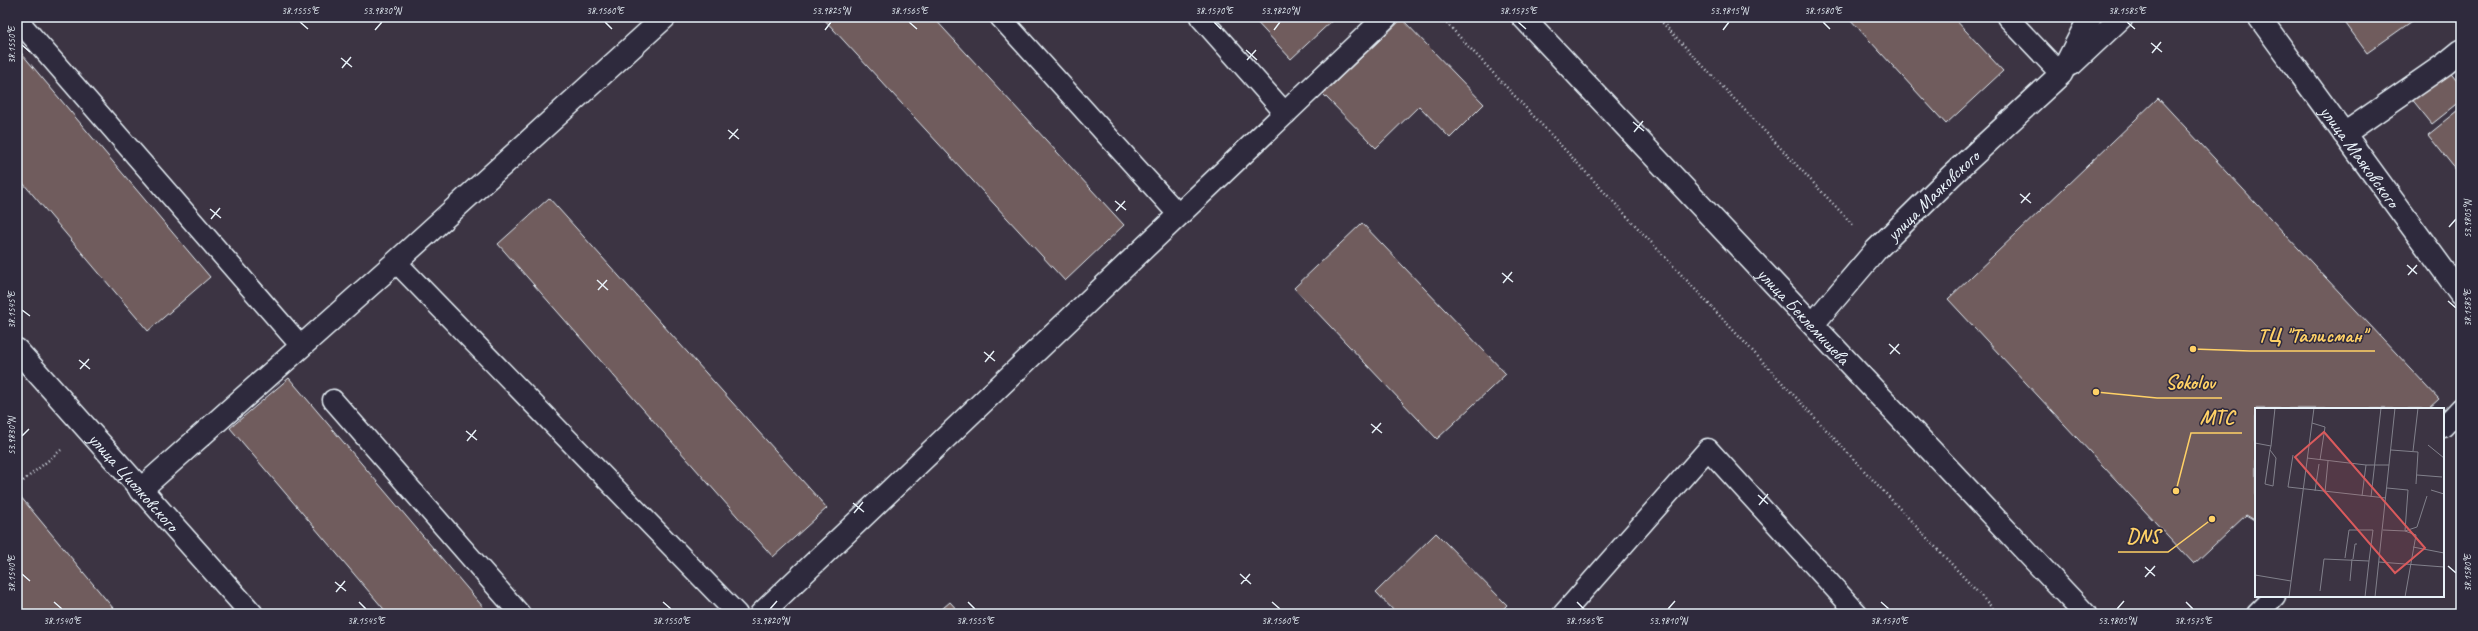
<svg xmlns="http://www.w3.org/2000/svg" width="2478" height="631" font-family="Caveat,sans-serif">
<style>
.building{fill:#705c5d;stroke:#e8f1f8}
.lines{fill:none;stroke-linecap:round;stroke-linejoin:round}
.service-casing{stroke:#e8f1f8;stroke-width:23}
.minor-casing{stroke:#e8f1f8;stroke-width:25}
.secondary-casing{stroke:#e8f1f8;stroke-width:25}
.path{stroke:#e8f1f8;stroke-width:2.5;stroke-dasharray:1 3;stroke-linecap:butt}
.service{stroke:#2f2a3d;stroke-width:20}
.minor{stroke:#2f2a3d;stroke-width:22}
.secondary{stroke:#2f2a3d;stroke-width:22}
.ticks{fill:none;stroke:#e8f1f8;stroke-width:1.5}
.labels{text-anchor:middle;stroke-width:3;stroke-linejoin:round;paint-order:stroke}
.street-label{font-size:19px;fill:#e8f1f8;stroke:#2f2a3d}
.inset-road{fill:none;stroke:#81808b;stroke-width:1}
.view{fill:#da5a5c;fill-opacity:0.15;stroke:#da5a5c;stroke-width:2}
.inset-edge{fill:none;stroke:#e8f1f8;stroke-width:2}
.leader{fill:none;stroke:#ffd166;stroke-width:1.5}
.callout-dot{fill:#ffd166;stroke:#2f2a3d;stroke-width:1.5}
.callout-label{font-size:20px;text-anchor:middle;font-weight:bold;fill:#ffd166;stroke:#2f2a3d;stroke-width:3;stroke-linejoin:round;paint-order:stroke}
.neatline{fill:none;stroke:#e8f1f8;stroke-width:1.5}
.ticks-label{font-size:10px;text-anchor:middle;fill:#e8f1f8}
</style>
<rect width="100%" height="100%" fill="#3c3443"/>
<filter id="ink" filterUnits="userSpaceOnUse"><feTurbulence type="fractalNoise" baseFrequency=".025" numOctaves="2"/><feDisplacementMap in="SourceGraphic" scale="8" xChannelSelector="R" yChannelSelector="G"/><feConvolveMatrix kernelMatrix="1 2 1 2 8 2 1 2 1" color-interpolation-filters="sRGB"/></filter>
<g filter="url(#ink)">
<g class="building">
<path d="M 822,17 L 933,17 L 1124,225 L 1065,281 Z"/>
<path d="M 1252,17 L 1336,17 L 1291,59 Z"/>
<path d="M 1848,17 L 1953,17 L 2003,71 L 1946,124 Z"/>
<path d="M 2341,17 L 2418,17 L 2367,53 Z"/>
<path d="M 1402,19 L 1484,104 L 1450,138 L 1419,106 L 1376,148 L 1323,94 Z"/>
<path d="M 17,48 L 210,277 L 148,331 L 17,176 Z"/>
<path d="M 2448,70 L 2461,86 L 2461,101 L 2432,124 L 2411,98 Z"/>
<path d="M 2158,98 L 2439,399 L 2428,409 L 2256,409 L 2256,521 L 2246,515 L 2194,564 L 1948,299 Z"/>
<path d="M 2459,110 L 2461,113 L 2461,176 L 2428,135 Z"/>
<path d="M 549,198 L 827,508 L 773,557 L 498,244 Z"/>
<path d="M 1362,223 L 1506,374 L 1437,439 L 1294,288 Z"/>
<path d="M 289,378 L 489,614 L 388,614 L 230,428 Z"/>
<path d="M 20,496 L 118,614 L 17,614 L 17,499 Z"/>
<path d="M 1436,533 L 1507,605 L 1498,614 L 1397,614 L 1376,592 Z"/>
<path d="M 950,602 L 961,614 L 936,614 Z"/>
</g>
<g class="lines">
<g class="service-casing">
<g id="service">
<path d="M 1000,17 L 1178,214"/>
<path d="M 1200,17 L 1286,114"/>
<path d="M 2007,17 L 2061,74"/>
<path d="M 17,19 L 301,346"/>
<path d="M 396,262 L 737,614"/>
<path d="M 333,400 L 520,614"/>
<path d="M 2443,427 L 2461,408"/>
<path d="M 1563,614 L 1708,449 L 1858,614"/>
<path d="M 2257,614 L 2275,596"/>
</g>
</g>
<g class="minor-casing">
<g id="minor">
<path id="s1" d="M 2259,17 L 2461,294"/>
<path d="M 2072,64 L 2122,17"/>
<path d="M 2344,134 L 2445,64 L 2461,51"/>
<path id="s2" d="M 1813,324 L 1876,250 L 1951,176 L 2061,74 L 2090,17"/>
<path id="s3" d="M 17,350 L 252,614"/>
<path d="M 140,490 L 396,262 L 665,17"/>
<path d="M 761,614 L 1386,17"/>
</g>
</g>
<g class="secondary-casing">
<g id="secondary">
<path id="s4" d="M 1523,17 L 2085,614"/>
</g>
</g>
<g class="path">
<path d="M 1441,17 L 1998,614"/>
<path d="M 1657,17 L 1854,226"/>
<path d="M 17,486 L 61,450"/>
</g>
<use href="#service" class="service"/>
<use href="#minor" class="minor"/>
<use href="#secondary" class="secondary"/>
</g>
</g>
<path class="ticks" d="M 300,22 L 308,29M 605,22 L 612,29M 909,22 L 917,29M 1214,22 L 1221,29M 1518,22 L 1526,29M 1823,22 L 1830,29M 2127,22 L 2135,29M 375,30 L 382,22M 825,30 L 831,22M 1274,30 L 1280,22M 1723,30 L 1729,22M 2151,43 L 2162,52M 22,45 L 30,52M 1246,50 L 1257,60M 2152,53 L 2161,42M 341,58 L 352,67M 1247,60 L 1256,50M 342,68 L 351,57M 1633,122 L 1644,131M 728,130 L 739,139M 1634,132 L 1643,121M 729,139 L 738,129M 2020,194 L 2031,203M 1115,201 L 1126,210M 2021,203 L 2030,193M 210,209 L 221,218M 1116,211 L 1125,201M 211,219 L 220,208M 2449,227 L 2456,219M 2407,265 L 2417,274M 1502,273 L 1513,282M 2408,275 L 2417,265M 597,280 L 608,290M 1503,283 L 1512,272M 598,290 L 607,280M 2448,301 L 2456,308M 22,310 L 30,316M 1889,344 L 1900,354M 984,352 L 995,361M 1890,354 L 1899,344M 79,360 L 90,369M 985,362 L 994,351M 80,369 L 89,359M 1371,424 L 1382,433M 466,431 L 477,440M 1372,433 L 1381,423M 22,436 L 29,429M 467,441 L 476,430M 1758,495 L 1768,504M 853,503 L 864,512M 1759,505 L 1768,494M 854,513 L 863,502M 2448,566 L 2456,573M 2145,567 L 2155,576M 22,574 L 30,581M 1240,574 L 1251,584M 2145,577 L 2155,566M 335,582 L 346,591M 1241,584 L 1250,574M 336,592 L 345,581M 54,602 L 62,609M 359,602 L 366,609M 663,602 L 671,609M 968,602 L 975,609M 1272,602 L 1280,609M 1577,602 L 1584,609M 1881,602 L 1889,609M 2186,602 L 2193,609M 770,609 L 777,601M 1668,609 L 1675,601M 2117,609 L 2124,601"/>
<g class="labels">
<g class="street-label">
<text dy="7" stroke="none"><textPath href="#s1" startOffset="172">улица Маяковского</textPath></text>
<text dy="7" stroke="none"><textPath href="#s2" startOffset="176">улица Маяковского</textPath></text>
<text dy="7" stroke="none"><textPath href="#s4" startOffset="410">улица Беклемищева</textPath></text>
<text dy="7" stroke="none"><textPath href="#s3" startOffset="176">улица Циолковского</textPath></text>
</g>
</g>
<g transform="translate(2255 408)">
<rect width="189" height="189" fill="#3c3443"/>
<path class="inset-road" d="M 57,15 L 70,19 L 65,52M 0,35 L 16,38 L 15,42 L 10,76 L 18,78 L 21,50 L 15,42M 173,37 L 189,50M 16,38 L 20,0M 136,42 L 163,44 L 161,76M 158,43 L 163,0M 38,47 L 33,79 L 131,90M 52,50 L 111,57 L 134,57M 162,67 L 187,69M 132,80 L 153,82 L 150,123 L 161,127 L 150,189M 176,82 L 189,86M 60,83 L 64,56M 70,84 L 73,53M 107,88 L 111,57M 116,89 L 126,0M 128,122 L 150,123 L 162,119 L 172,88M 158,139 L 189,145M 90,150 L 94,122 L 118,122 L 114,153M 98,151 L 100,136 L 102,136M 124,154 L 189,159M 0,167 L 36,173M 95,173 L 97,151M 65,183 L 69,151 L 114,153 L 110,189M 34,189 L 59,0M 120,189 L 140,0"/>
<path class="view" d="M 69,24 L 170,140 L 140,165 L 40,49 Z"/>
<rect width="189" height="189" class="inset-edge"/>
</g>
<path class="leader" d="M2193 349L2250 351H2375M2096 392L2157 398H2222M2176 491L2191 433H2242M2212 519L2168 552H2118"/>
<g class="callout-dot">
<circle cx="2193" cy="349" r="4"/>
<circle cx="2096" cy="392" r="4"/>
<circle cx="2176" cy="491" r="4"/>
<circle cx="2212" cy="519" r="4"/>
</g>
<g class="callout-label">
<text x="2312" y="342">ТЦ "Талисман"</text>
<text x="2190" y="389">Sokolov</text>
<text x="2217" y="424">МТС</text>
<text x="2143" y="543">DNS</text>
</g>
<rect width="2478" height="631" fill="none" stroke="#2f2a3d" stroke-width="44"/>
<rect x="22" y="22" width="2434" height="587" class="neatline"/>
<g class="ticks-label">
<text x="300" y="14">38.1555°E</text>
<text x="382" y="14">53.9830°N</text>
<text x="605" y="14">38.1560°E</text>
<text x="831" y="14">53.9825°N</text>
<text x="909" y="14">38.1565°E</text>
<text x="1214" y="14">38.1570°E</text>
<text x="1280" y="14">53.9820°N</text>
<text x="1518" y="14">38.1575°E</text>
<text x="1729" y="14">53.9815°N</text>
<text x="1823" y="14">38.1580°E</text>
<text x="2127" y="14">38.1585°E</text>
<text transform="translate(11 45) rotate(-90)" y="4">38.1550°E</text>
<text transform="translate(2467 219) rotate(-90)" y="4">53.9805°N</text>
<text transform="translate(2467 308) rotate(-90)" y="4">38.1585°E</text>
<text transform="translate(11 310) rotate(-90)" y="4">38.1545°E</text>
<text transform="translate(11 436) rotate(-90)" y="4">53.9830°N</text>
<text transform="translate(2467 573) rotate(-90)" y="4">38.1580°E</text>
<text transform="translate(11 574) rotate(-90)" y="4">38.1540°E</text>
<text x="62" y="624">38.1540°E</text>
<text x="366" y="624">38.1545°E</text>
<text x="671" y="624">38.1550°E</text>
<text x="770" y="624">53.9820°N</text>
<text x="975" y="624">38.1555°E</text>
<text x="1280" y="624">38.1560°E</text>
<text x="1584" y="624">38.1565°E</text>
<text x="1668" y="624">53.9810°N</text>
<text x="1889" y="624">38.1570°E</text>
<text x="2117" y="624">53.9805°N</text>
<text x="2193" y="624">38.1575°E</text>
</g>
</svg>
